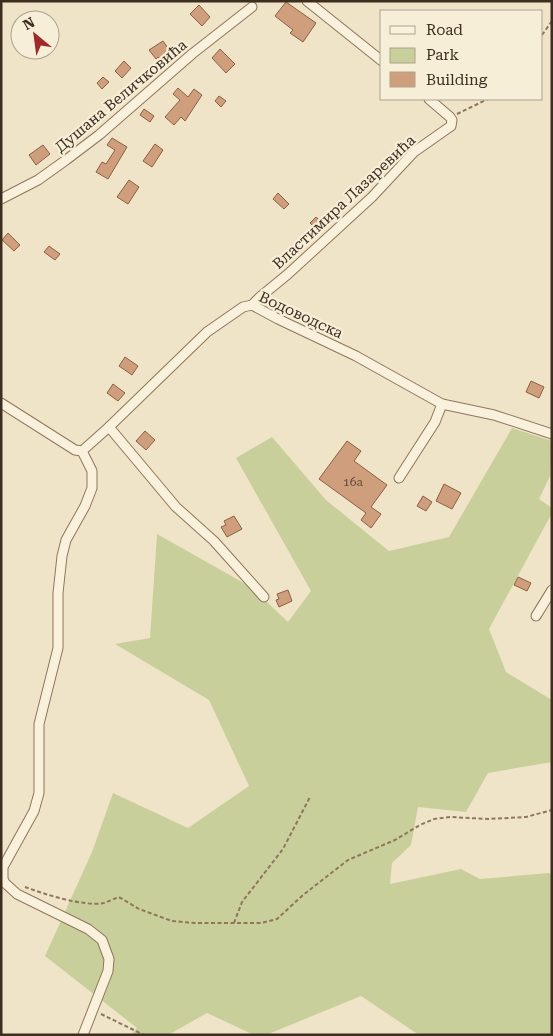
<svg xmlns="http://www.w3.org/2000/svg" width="553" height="1036" font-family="'Roboto Serif',serif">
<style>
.green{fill:#c9cf9b}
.building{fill:#cf9f7d;stroke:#8d5f41}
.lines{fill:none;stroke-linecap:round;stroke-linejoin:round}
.street-casing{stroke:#8d765c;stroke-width:11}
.path{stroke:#8d765c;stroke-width:2;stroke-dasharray:4 2.5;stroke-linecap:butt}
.street{stroke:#faf1dc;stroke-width:9}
.labels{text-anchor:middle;stroke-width:4.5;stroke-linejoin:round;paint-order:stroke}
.number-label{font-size:12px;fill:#624a37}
.street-label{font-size:15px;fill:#3d2e20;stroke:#f7eed8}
</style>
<rect width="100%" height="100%" fill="#f0e4c8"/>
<path class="green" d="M 512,428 L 552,441 L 550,476 L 539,499 L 552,508 L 552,513 L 489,629 L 506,672 L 552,700 L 552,762 L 488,773 L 466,812 L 418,807 L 411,845 L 392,863 L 390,884 L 461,869 L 480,879 L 549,873 L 552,875 L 552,1035 L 419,1035 L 361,996 L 266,1035 L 254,1035 L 207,1013 L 168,1035 L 131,1035 L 137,1028 L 45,956 L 92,852 L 113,793 L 188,828 L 249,786 L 209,700 L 115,644 L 150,638 L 157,534 L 251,587 L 288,622 L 311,591 L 236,458 L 272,437 L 326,500 L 389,551 L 449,537 Z"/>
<g class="building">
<path d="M 286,2 L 316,23 L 303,42 L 290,33 L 293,30 L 275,16 Z"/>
<path d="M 199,5 L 210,17 L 202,26 L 190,14 Z"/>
<path d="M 163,41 L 173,55 L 162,63 L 158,57 L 156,59 L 149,50 Z"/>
<path d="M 220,49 L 235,64 L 226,73 L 212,58 Z"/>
<path d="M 124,61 L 131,68 L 122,78 L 115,71 Z"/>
<path d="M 103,77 L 109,82 L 102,89 L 97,83 Z"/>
<path d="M 178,88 L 188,97 L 194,89 L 202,95 L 185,121 L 181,117 L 174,125 L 165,117 L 180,100 L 173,94 Z"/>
<path d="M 219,96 L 226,101 L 221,107 L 215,101 Z"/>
<path d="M 144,109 L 154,116 L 150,122 L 140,115 Z"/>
<path d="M 112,138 L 127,147 L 108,179 L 96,172 L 102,162 L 106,164 L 115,150 L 107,145 Z"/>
<path d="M 155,144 L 163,150 L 152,167 L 143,161 Z"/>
<path d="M 43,145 L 50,154 L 36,165 L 29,155 Z"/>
<path d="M 129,180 L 139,187 L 128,204 L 117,197 Z"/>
<path d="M 278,193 L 289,204 L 284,209 L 273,199 Z"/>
<path d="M 316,217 L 326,226 L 320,232 L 310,223 Z"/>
<path d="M 8,233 L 20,245 L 14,251 L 2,240 Z"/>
<path d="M 49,246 L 60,254 L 55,260 L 44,252 Z"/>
<path d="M 125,357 L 138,366 L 132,375 L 119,366 Z"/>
<path d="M 531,381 L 544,387 L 539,398 L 526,392 Z"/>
<path d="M 113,384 L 125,393 L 118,401 L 107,393 Z"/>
<path d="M 145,431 L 155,440 L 146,450 L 136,441 Z"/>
<path d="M 347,441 L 361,451 L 354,461 L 387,485 L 371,507 L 381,514 L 371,528 L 361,520 L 366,513 L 319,479 Z"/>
<path d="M 444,484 L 461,493 L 452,509 L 436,501 Z"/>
<path d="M 423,496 L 432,502 L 426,511 L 417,506 Z"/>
<path d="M 234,516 L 242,529 L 227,537 L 221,527 L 226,525 L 224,521 Z"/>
<path d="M 518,577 L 531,583 L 527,591 L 514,585 Z"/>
<path d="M 288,590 L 292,601 L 279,607 L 276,600 L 279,599 L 277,594 Z"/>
</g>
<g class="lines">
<g class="street-casing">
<g id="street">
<path d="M 307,1 L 382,61"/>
<path d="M 1,199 L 38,180 L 66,160 L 99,135 L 192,54 L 252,7"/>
<path d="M 252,305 L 260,297 L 288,274 L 372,197 L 414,152 L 451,126 L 452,120 L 450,117 L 429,99"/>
<path d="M 1,403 L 75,450 L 82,451 L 109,427 L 207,332 L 243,307 L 252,305 L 278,319 L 356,356 L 442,404 L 494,415 L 552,434"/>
<path d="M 109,427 L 176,507 L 214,541 L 264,597"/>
<path d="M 82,451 L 92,471 L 92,488 L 85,506 L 66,540 L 62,556 L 58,593 L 58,648 L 39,724 L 39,793 L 34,811 L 3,867 L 3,879 L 5,883 L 17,894 L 88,929 L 102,940 L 109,959 L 108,971 L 83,1035"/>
<path d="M 399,478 L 435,422 L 442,404"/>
<path d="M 536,616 L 552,590"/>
</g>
</g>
<g class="path">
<path d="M 542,35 L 552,21"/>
<path d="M 457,114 L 488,99"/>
<path d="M 25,887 C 44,894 84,907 104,903 C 109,901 114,899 119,897 L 139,909 L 172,921 L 194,923 L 261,923 L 277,919 L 303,895 L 348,860 L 395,840 L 420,825 L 434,819 L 451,817 L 488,819 L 526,817 L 552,810"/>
<path d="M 234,923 L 242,902 L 283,849 L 310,797"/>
<path d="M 101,1014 L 144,1035"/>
</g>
<use href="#street" class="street"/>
</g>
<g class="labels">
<g class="number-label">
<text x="353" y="486">16a</text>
</g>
<g class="street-label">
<text transform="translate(121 96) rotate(-40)" y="5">Душана Величковића</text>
<text transform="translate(344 202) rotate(-43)" y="5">Властимира Лазаревића</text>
<text transform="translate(301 315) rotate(25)" y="5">Водоводска</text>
</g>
</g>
<rect width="553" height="1036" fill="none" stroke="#3d2e20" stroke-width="5"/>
<rect x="380" y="10" width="162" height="90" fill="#f7eed8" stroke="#ada18e"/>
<rect x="390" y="26" width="25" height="8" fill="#faf1dc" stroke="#ada18e"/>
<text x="426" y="35" font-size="15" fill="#3d2e20">Road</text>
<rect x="390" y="48" width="25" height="15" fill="#c9cf9b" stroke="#ada18e"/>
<text x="426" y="60" font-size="15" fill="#3d2e20">Park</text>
<rect x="390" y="72" width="25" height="15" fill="#cf9f7d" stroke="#ada18e"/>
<text x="426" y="85" font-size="15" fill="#3d2e20">Building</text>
<g transform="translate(35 35) rotate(331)"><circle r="24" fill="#f7eed8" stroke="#ada18e"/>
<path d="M0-4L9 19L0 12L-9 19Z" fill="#9e2a2b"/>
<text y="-8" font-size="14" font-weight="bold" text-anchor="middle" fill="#3d2e20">N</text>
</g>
</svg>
